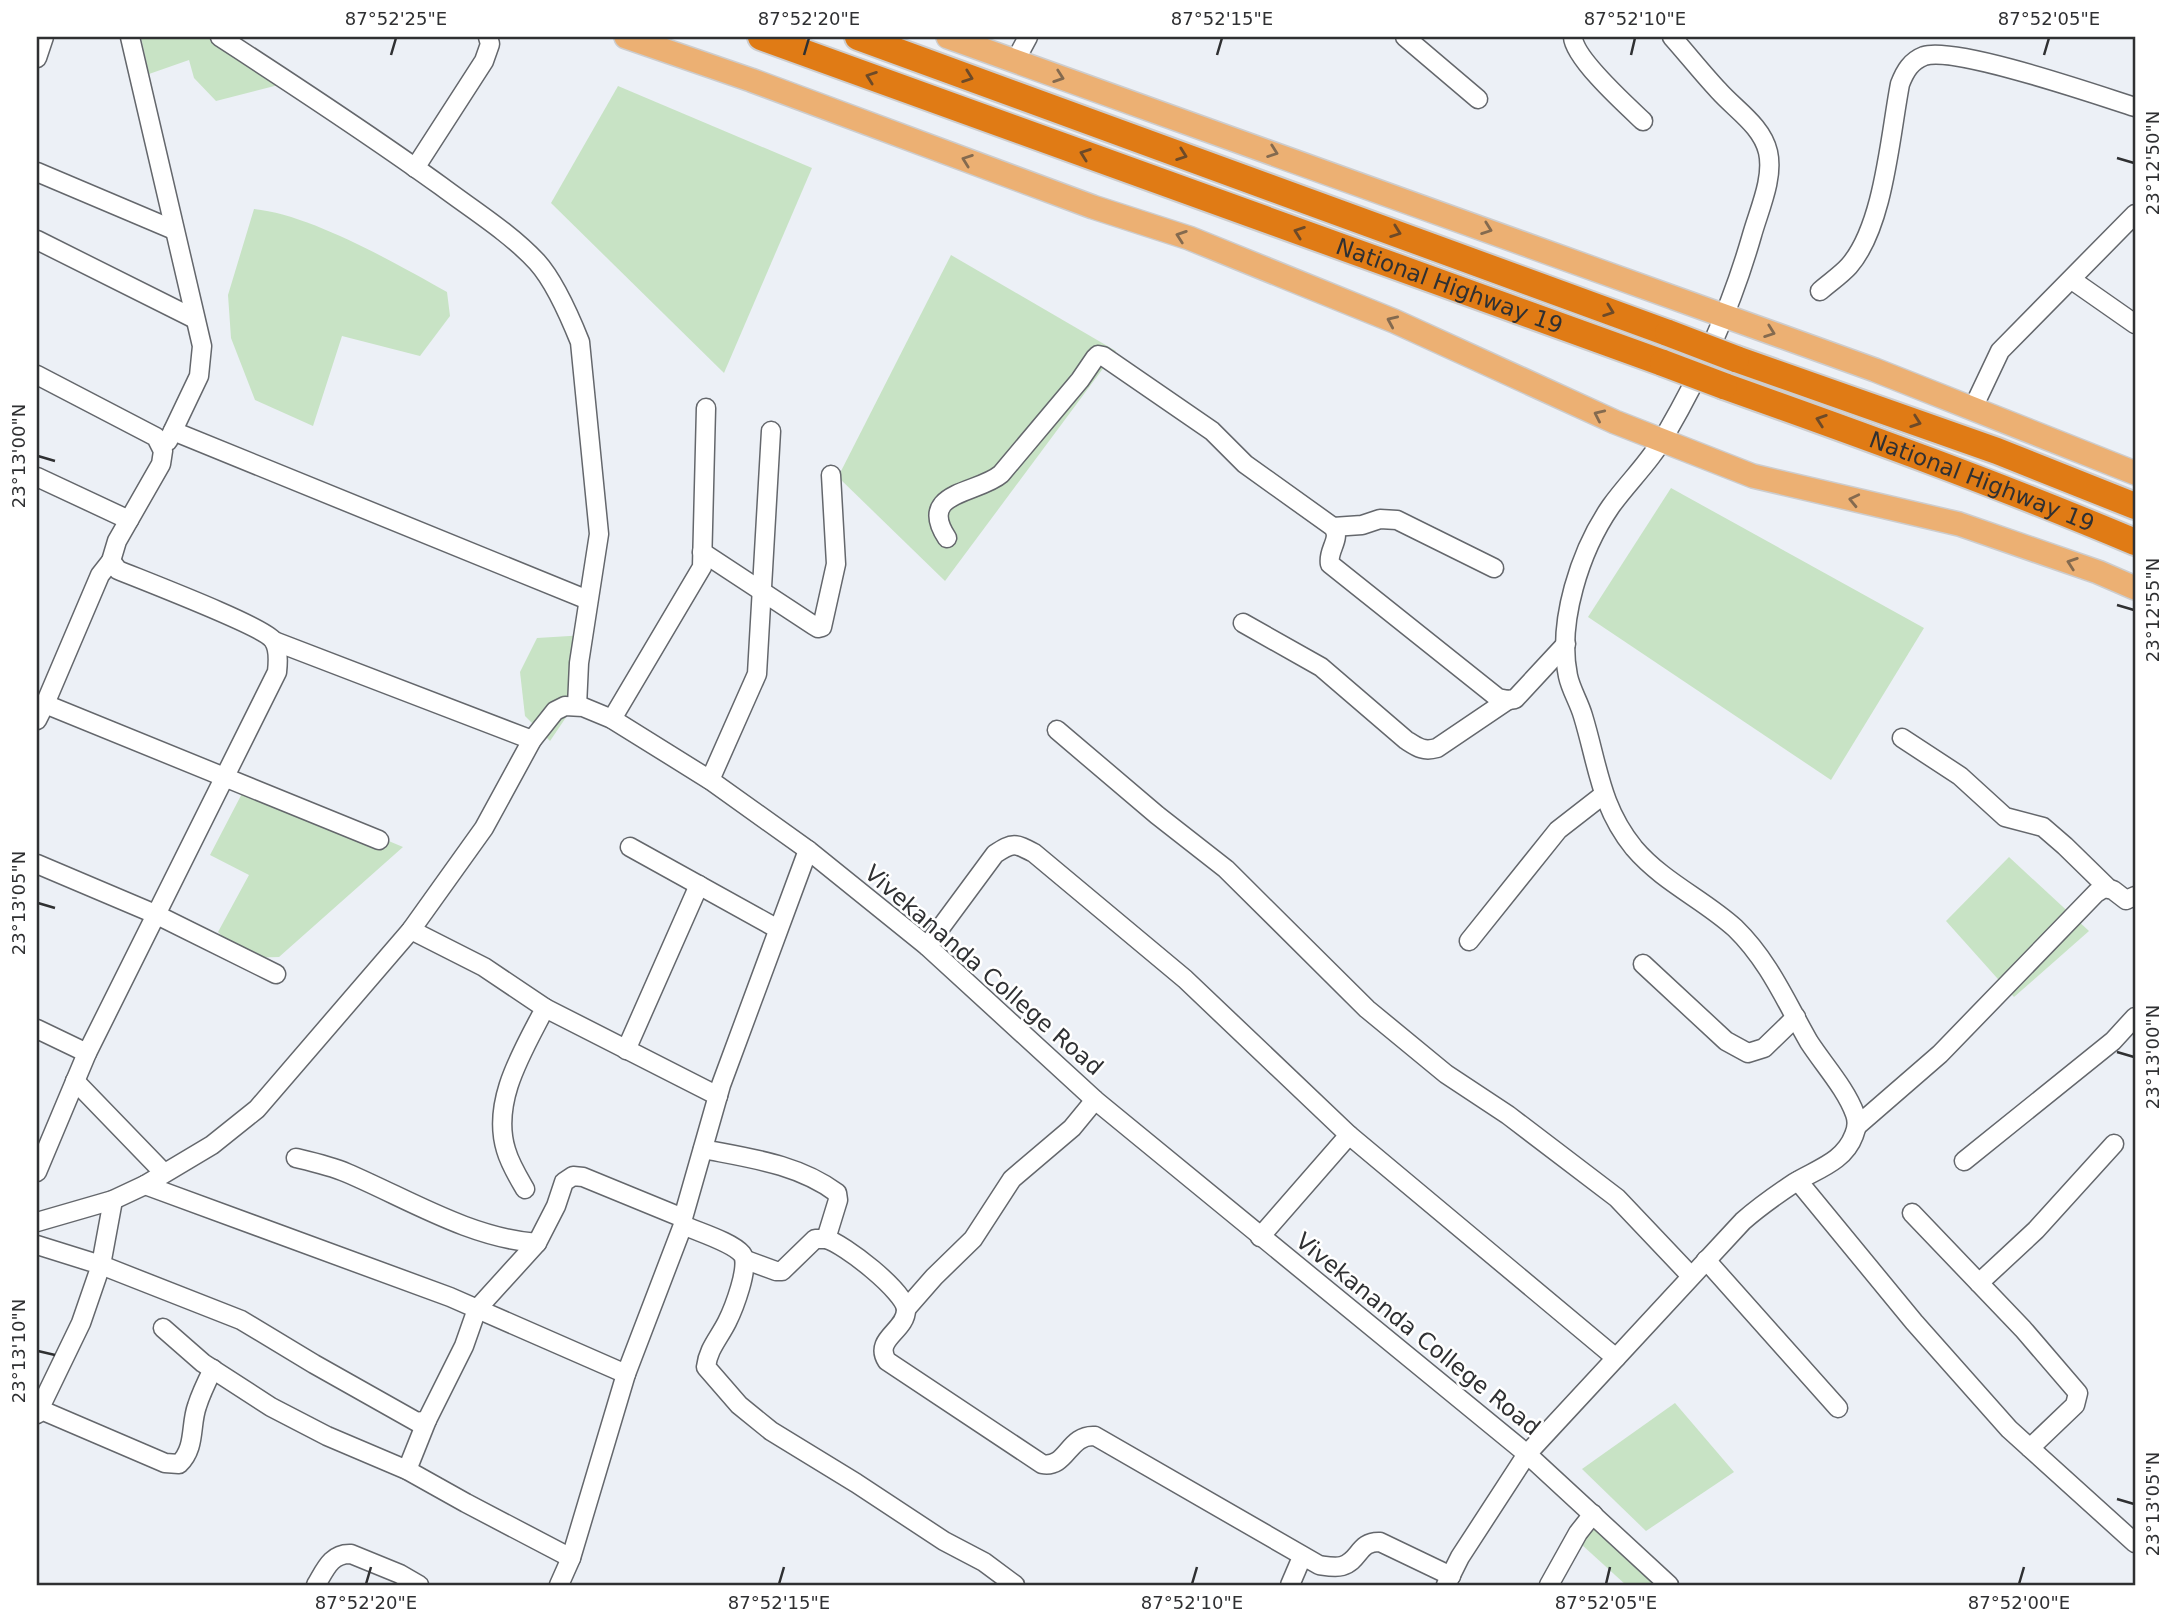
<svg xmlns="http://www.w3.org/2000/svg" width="2172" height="1622" font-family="'DejaVu Sans',sans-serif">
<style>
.green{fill:#c8e3c5}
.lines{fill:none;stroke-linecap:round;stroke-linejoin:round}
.minor-casing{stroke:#64676c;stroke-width:21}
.major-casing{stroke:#cdcdce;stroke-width:26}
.highway-casing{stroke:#cdcdce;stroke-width:30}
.minor{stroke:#fff;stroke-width:18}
.major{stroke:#ecb073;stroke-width:23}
.highway{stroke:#e07b15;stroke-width:26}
.highway-bridge-casing{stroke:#cdcdce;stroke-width:30;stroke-linecap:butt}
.highway-bridge{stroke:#e07b15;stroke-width:26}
.oneway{stroke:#6d4a28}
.oneway2{stroke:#846a4f}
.ticks{fill:none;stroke:#2f3032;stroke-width:2.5}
.labels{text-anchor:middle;stroke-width:5;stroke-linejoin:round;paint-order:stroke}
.street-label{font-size:23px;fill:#2f3032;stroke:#fff}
.neatline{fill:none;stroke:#2f3032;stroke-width:2.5}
.ticks-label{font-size:18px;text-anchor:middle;fill:#2f3032}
</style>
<rect width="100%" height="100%" fill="#ecf0f6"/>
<g class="green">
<path d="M 141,37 L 220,37 L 290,82 L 216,101 L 194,78 L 189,60 L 149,74 Z"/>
<path d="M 618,86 L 812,168 L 724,373 L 551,203 Z"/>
<path d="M 254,209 C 312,215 395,263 447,292 L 450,316 L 420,356 L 342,336 L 313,426 L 255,400 L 231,338 L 228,295 Z"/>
<path d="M 951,255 L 1116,351 L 945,581 L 838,477 Z"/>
<path d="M 1671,488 L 1924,628 L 1831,780 L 1588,617 Z"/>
<path d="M 586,635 L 573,707 L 550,741 L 525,716 L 520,672 L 537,638 Z"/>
<path d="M 248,782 L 403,847 L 279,957 L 244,958 L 218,932 L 249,875 L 210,855 Z"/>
<path d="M 2009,857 L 2089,931 L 2014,997 L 1946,921 Z"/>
<path d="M 1675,1403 L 1734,1472 L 1646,1531 L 1582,1469 Z"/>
<path d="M 1594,1524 L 1659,1585 L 1626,1585 L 1581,1544 Z"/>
</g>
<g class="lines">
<g class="minor-casing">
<g id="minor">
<path d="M 130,37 L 202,346 L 199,376 L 168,441"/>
<path d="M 220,37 C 294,85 369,134 441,186 C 473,210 510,233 537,262 C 555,282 570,317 580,342 L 599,534 L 579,663 L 577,706"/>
<path d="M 1405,37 L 1478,99"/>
<path d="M 1573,37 C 1574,58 1626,105 1643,121"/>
<path d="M 1021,50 L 1028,37"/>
<path d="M 37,58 L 44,37"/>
<path d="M 415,168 L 484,61 L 490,44 L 488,37"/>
<path d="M 37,172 L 174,230"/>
<path d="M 37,240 L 195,319"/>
<path d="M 2072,280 L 2135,324"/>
<path d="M 1820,291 C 1829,283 1841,275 1849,266 C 1884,226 1890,136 1900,84 C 1905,71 1911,61 1924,56 C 1956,46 2097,95 2135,107"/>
<path d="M 37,375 L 156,437 L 163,451 L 161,464 L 117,541 L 111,561 L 100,575 L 45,704"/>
<path d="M 1973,408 L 2000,351 L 2135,214"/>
<path d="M 173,431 L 588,600"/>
<path d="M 37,477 L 129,520"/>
<path d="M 1333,527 L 1362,525 L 1380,519 L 1397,520 L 1494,568"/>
<path d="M 947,538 C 916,491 978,494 1001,474 L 1080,380 L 1095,358 L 1098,355 L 1103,356 L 1212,431 L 1245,464 L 1333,527 C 1342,539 1327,550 1330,564 L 1498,698 L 1508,700 L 1515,699 L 1566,644"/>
<path d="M 702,552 L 813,625 L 818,628 L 822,627 L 836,564 L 831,475"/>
<path d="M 1243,623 L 1321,667 L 1406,740 C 1417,747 1423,752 1437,748 L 1508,700"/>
<path d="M 274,641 L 532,740"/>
<path d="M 612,719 L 702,567 L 706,408"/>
<path d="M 37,720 L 45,704 L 379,840"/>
<path d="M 1057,730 L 1157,815 L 1226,869 L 1367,1009 L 1446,1074 L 1508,1115 L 1617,1198 L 1691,1276"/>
<path d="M 1902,738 L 1960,776 L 2005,817 L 2043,827 L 2065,846 L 2108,888"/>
<path d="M 710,780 L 757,674 L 771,431"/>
<path d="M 630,847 L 778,929"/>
<path d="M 37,864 L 155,914 L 276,974"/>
<path d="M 411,930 L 484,967 L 545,1008 C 523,1051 491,1101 506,1150 C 510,1164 518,1177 525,1189"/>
<path d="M 1469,941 L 1558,830 L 1603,795"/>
<path d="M 927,946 L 995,854 C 1013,842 1015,843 1034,853 L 1185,979 L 1349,1135 L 1616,1358"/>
<path d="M 1643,964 L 1726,1041 L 1748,1053 L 1764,1048 L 1796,1017"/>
<path d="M 545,1008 L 718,1096"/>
<path d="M 37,1029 L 87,1053"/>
<path d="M 626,1050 L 699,885"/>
<path d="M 75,1081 L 164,1173"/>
<path d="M 1857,1126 L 1940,1054 L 2096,893 L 2104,888 L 2113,890 L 2126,900 L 2135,896"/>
<path d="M 703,1149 C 749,1158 798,1164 837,1193 L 838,1200 L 826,1239"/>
<path d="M 296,1158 C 313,1162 331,1166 347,1173 C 408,1199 470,1238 537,1243"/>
<path d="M 1964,1161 L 2113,1041 L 2135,1017"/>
<path d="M 37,1172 L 87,1053 L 277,672 C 278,663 279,648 273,640 C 263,626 142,580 118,570 L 111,561"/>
<path d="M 1798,1181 L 1914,1322 L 2009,1429 L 2135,1543"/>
<path d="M 145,1185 L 450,1297 L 626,1374"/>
<path d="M 113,1200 L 101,1265 L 241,1320 L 314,1364 L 417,1422 L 427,1420 L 464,1346 L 477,1309 L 537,1243 L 556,1206 L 564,1182 L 573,1176 L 583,1177 L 683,1218"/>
<path d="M 1912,1213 L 2023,1329 L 2078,1393 L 2075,1405 L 2030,1448"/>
<path d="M 37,1222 L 113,1200 L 145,1185 L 212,1145 L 257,1109 L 411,930 L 484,828 L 532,740 L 555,711 L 565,706 L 583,707 L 612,719 L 710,780 L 808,850 L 927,946 L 1095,1100 L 1527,1454 L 1669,1585"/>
<path d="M 683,1225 C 698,1232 732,1242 742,1254 C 751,1265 733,1310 727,1322 C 719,1338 708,1349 706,1367 L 739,1405 L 771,1431 L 856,1483 L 944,1541 L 984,1562 L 1015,1585"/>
<path d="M 1260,1237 L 1349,1135"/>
<path d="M 37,1245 L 101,1265 L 81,1323 L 37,1414"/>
<path d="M 746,1260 L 776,1271 L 782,1271 L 815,1239 C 819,1239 822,1239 826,1239 C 843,1243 906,1292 906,1310 C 906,1331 873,1339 887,1361 L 1042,1464 C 1067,1469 1068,1434 1095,1436 L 1319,1565 C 1326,1566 1335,1568 1342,1566 C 1360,1561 1358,1541 1380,1542 L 1451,1576"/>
<path d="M 1706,1260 L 1838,1408"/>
<path d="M 1979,1283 L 2036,1230 L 2114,1144"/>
<path d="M 906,1309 L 934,1277 L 973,1239 L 1012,1179 L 1072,1128 L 1095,1100"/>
<path d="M 163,1328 L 203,1363 L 271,1407 L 327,1436 L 407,1470 L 466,1503 L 571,1558"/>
<path d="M 39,1409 L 165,1463 L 179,1464 C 196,1448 190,1425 197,1406 C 201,1393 207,1381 213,1369"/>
<path d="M 407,1470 L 427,1420"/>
<path d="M 316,1585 C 325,1570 331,1553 351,1554 L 400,1574 L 419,1585"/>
<path d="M 559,1585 L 571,1558 L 626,1374 L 683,1225 L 683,1218 L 721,1085 L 808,850"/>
<path d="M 1290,1585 L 1302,1557"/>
<path d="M 1446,1585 L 1460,1557 L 1527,1454 L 1743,1221 C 1759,1207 1776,1195 1794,1183 C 1817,1169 1844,1162 1854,1135 C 1857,1128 1858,1122 1855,1114 C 1846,1089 1824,1065 1809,1042 C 1786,1002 1769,961 1735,928 C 1703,899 1663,882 1634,848 C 1600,806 1598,765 1583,716 C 1579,702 1571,690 1568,676 C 1557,622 1580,551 1611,506 C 1629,481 1652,460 1667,432 C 1703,370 1732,305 1752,235 C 1759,210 1774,178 1768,152 C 1762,126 1736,110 1719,91 C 1703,74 1688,55 1672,37"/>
<path d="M 1549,1585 L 1578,1533 L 1593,1514"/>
</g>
</g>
<g class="major-casing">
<g id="major">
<path d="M 626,37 L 751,80 L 1093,207 L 1189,238 L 1394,321 L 1615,422 L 1753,476 L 1959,524 L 2098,572 L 2135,588"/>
<path d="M 948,37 L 1875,370 L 2135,473"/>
</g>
</g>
<g class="highway-casing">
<g id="highway">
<path id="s1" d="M 761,37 L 1663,363"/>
<path d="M 858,37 L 1668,333"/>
<path d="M 1736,359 L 1997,451 L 2135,506"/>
<path id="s2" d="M 1724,386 C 1862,435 2000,485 2135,542"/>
</g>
</g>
<use href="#minor" class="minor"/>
<use href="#major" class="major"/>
<use href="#highway" class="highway"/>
<g class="highway-bridge-casing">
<g id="highway-bridge">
<path d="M 1668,333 L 1736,359"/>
<path d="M 1663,363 L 1724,386"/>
</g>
</g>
<use href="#highway-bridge" class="highway-bridge"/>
</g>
<defs><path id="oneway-chevron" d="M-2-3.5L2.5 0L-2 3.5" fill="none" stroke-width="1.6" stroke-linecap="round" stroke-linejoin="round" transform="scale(1.75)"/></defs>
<g class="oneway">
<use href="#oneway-chevron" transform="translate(871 77) rotate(-160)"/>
<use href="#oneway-chevron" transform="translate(968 77) rotate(20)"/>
<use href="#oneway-chevron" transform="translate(1085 154) rotate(-160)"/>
<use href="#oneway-chevron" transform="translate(1182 155) rotate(20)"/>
<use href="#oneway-chevron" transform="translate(1299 232) rotate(-160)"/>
<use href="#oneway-chevron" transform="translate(1396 232) rotate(20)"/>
<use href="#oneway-chevron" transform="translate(1609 311) rotate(20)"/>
<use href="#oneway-chevron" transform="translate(1821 420) rotate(-161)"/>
<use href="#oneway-chevron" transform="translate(1916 422) rotate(19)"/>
</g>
<g class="oneway2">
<use href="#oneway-chevron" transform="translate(1059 77) rotate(19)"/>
<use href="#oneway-chevron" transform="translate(1273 152) rotate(20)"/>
<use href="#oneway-chevron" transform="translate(967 160) rotate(-160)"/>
<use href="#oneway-chevron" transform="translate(1487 229) rotate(20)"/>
<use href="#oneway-chevron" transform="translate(1181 236) rotate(-161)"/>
<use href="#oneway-chevron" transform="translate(1392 321) rotate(-156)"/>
<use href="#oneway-chevron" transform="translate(1770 332) rotate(20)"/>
<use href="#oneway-chevron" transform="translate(1599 415) rotate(-155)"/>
<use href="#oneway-chevron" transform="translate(1854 500) rotate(-167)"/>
<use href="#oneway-chevron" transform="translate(2072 563) rotate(-161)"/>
</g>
<path class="ticks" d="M 391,55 L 396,38M 804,55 L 809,38M 1217,55 L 1222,38M 1631,55 L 1635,38M 2044,55 L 2049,38M 2117,158 L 2134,163M 38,456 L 55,461M 2117,605 L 2134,610M 38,903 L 55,908M 2117,1052 L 2134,1057M 38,1351 L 55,1355M 2117,1499 L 2134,1504M 366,1584 L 371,1567M 779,1584 L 784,1567M 1192,1584 L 1197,1567M 1606,1584 L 1610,1567M 2019,1584 L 2024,1567"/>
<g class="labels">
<g class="street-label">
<text dy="8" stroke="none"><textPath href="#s1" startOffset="732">National Highway 19</textPath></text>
<text dy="8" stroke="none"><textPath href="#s2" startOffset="275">National Highway 19</textPath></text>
<text transform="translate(984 970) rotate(41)" y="8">Vivekananda College Road</text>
<text transform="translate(1418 1334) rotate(39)" y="8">Vivekananda College Road</text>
</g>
</g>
<rect width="2172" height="1622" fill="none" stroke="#ffffff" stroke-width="77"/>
<rect x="38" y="38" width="2096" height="1546" class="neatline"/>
<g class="ticks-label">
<text x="396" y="25">87°52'25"E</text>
<text x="809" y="25">87°52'20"E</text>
<text x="1222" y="25">87°52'15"E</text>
<text x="1635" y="25">87°52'10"E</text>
<text x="2049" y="25">87°52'05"E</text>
<text transform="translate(2153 163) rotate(-90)" y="6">23°12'50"N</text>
<text transform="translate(19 456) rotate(-90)" y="6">23°13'00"N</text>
<text transform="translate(2153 610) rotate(-90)" y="6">23°12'55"N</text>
<text transform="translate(19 903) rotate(-90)" y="6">23°13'05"N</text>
<text transform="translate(2153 1057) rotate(-90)" y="6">23°13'00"N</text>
<text transform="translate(19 1351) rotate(-90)" y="6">23°13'10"N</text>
<text transform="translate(2153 1504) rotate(-90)" y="6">23°13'05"N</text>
<text x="366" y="1609">87°52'20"E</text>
<text x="779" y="1609">87°52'15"E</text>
<text x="1192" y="1609">87°52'10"E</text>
<text x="1606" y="1609">87°52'05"E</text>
<text x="2019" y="1609">87°52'00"E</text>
</g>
</svg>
